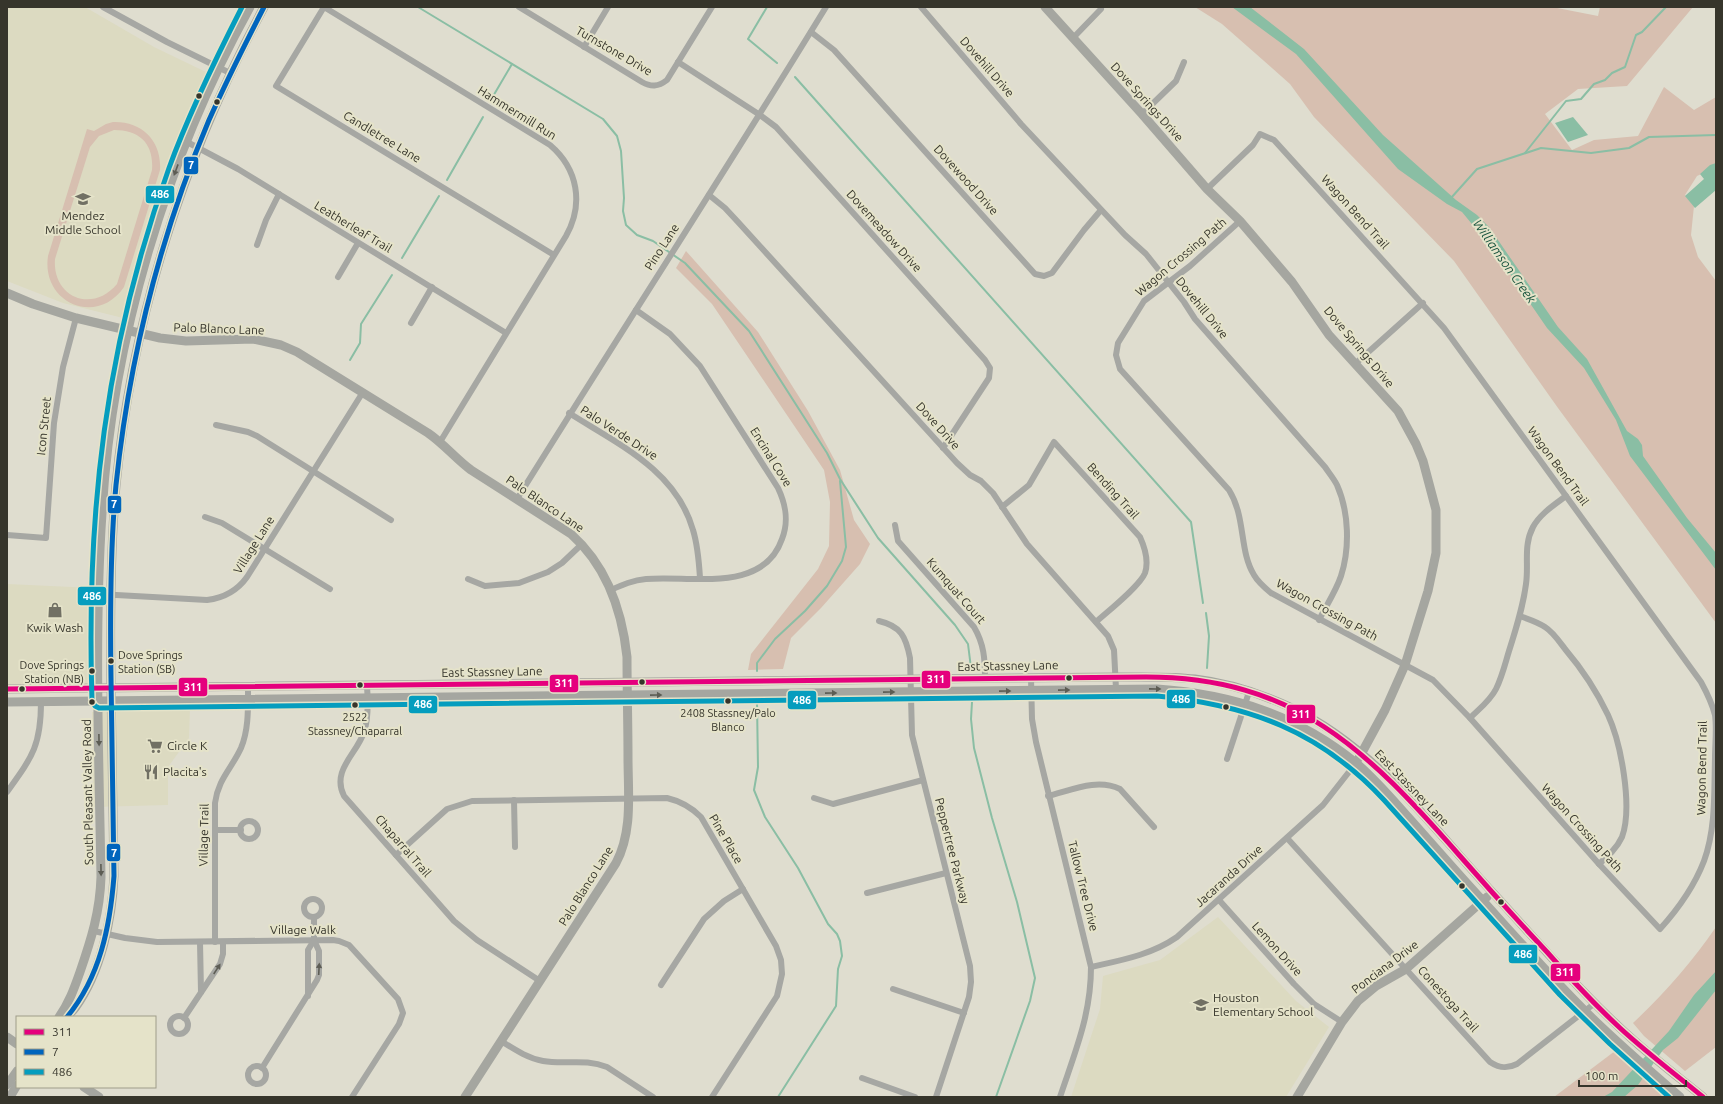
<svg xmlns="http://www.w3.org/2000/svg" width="1723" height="1104" font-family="Ubuntu,sans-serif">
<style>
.built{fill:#dcdac1}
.green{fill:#d7bfb0;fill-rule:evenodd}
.water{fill:#8abea4}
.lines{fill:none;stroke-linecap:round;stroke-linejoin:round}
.stream{stroke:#8abea4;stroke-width:2}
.street{stroke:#a6a7a3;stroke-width:6}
.secondary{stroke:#a5a6a0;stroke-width:9}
.bus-1-casing{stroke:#e5e3c9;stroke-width:8}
.bus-2-casing{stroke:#e5e3c9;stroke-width:8}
.bus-3-casing{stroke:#e5e3c9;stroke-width:8}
.bus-1{stroke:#e5007d;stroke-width:5}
.bus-2{stroke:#0065bd;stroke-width:5}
.bus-3{stroke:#059dbe;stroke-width:5}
.oneway{fill:#5d5d54}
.oneway2{fill:#5d5d55}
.bus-dot{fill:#36352b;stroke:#e5e3c9;stroke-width:1.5}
.labels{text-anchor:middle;stroke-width:4;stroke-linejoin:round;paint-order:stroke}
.bus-label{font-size:11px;fill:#36352b;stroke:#e5e3c9}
.street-label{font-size:12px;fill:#36352b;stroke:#e5e3c9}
.poi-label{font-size:12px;fill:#36352b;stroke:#e5e3c9;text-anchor:start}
.water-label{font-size:13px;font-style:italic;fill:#19543e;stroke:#e5e3c9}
.line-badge{stroke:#e5e3c9;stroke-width:1.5}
.badge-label{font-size:11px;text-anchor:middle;font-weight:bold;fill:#fff}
</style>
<rect width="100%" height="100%" fill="#dfddcf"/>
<g class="built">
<path d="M 7,7 L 85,7 L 154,47 L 208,73 L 173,155 L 143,243 L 123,318 L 63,303 L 7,281 Z"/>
<path d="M 7,584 L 94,588 L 95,679 L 94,683 L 90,685 L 7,686 Z"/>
<path d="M 190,708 L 189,738 L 168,767 L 168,805 L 93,807 L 92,712 L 121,711 L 123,709 Z"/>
<path d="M 1218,917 L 1296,1001 L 1329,1027 L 1286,1097 L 1071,1097 L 1100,1009 L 1103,976 L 1160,960 Z"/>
</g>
<g class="green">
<path d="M 1195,7 L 1552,7 L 1598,16 L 1600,7 L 1693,7 L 1627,86 L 1578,89 L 1545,114 L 1572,150 L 1594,140 L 1638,136 L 1664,87 L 1694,110 L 1716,97 L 1716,167 L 1697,176 L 1685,195 L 1694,206 L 1691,235 L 1698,257 L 1716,281 L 1716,623 L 1558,408 L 1454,261 L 1314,117 L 1290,84 L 1222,24 Z"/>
<path d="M 113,122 C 142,121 162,141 160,170 L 124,287 C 97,327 41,303 48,256 L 87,129 L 94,131 L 106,124 ZM 114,130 C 140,130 154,144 152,170 L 117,284 C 92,314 52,297 55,259 L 90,147 L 99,136 Z"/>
<path d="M 686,251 L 758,332 L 808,411 L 840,470 L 854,520 L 870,544 L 860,564 L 821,608 L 791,638 L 783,669 L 748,670 L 751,654 L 818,569 L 829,546 L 830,502 L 824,470 L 712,304 L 676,268 Z"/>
<path d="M 1716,927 L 1716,1047 L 1685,1071 L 1644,1036 L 1633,1023 C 1664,994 1692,962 1716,927 Z"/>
<path d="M 1615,1051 L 1666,1097 L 1554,1097 Z"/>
</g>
<g class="water">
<path d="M 1232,7 L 1250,7 L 1304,49 L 1383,135 L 1456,200 L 1477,215 L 1489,227 L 1558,327 L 1587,359 L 1627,431 L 1638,439 L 1642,445 L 1643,456 L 1687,518 L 1716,553 L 1716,570 L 1630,456 L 1616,420 L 1584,368 L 1547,328 L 1495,252 L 1462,212 L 1447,204 L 1398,169 L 1296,54 Z"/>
<path d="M 1573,117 L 1588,135 L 1568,142 L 1555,123 Z"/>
<path d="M 1716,163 L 1716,190 L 1695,208 L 1685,196 L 1704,179 L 1700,174 L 1710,165 Z"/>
<path d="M 1716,971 L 1716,990 L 1678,1038 L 1663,1050 L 1638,1085 L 1624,1097 L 1603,1097 L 1612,1092 L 1669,1031 L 1694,995 Z"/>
</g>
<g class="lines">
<g class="stream">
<path d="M 418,7 L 603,119 L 617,136 L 621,151 L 624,198 L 623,211 L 626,225 L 637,235 L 653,241 L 685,263 L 749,331 L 827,453 L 840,479 L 878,538 L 955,625 L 968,644 L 971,668"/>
<path d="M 767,7 L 748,39 L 777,63"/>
<path d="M 795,77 L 1191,522 L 1203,603"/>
<path d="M 492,98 L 512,64"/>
<path d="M 1525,153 L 1566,101 L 1581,99 L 1594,84 L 1605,80 L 1612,73 L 1625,67 L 1636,35 L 1642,32 L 1666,7"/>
<path d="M 447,180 L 483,117"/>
<path d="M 1451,198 L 1477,169 L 1541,148 L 1591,153 L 1629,148 L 1649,137 L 1716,135"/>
<path d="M 402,258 L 439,196"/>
<path d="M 350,360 L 360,343 L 361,324 L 392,275"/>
<path d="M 1206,613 L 1209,636 L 1207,668"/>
<path d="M 757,671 L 757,663 L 775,639 L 805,611 L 827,586 L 842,561 L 846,547 L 840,481"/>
<path d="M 972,702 L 971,719 L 974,748 L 992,818 L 1017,902 L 1035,978 L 1030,1001 L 996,1097"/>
<path d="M 757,703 L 758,767 L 754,790 L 765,817 L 798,868 L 828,924 L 837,934 L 840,941 L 842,956 L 838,969 L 836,1006 L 778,1097"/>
</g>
<g class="street">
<path d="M 103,7 L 167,42 L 230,73"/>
<path d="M 519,7 L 642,82 C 651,87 658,87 667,80 L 712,7"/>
<path d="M 921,7 L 1021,124 L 1125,235 L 1146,254 L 1184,302 L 1195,319 L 1325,467 C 1329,473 1334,479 1337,485 C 1349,512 1350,548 1341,576 C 1336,591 1326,606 1319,620"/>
<path d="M 811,32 L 834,50 L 1035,274 L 1044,276 L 1052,273 L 1084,230 L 1101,210"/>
<path d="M 1073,38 L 1101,9"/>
<path d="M 584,47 L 608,7"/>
<path d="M 678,62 L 760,115 L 776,127 L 985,360 L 990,368 L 989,378 L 943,448"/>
<path d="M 1142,114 L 1176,81 L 1184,62"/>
<path d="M 187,142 L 238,169 L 506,333"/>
<path d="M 1207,189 L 1253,145 L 1260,134 L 1274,140 L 1444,328 L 1701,682 C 1707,693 1712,703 1715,715 C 1717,729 1715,744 1715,758 C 1714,792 1716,828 1704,861 C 1694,887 1679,908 1660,929 L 1599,864 L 1470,718 L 1433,680 L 1271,593 C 1265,588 1258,582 1254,575 C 1239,551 1246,517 1229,490 L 1120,369 L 1116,355 L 1118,343 L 1144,301 L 1190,266 L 1240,221"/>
<path d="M 709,195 L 725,208 L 738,222 L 957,463 L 970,475 L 981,481 L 993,493 L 1027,544 L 1108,636 L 1114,650 L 1116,689"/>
<path d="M 257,245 L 266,220 L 279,194"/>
<path d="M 338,277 L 358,243"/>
<path d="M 411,323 L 432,287"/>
<path d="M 1355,364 L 1423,303"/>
<path d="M 569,413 C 618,444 676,470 693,530 C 698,546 699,562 700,578"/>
<path d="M 216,425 L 248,432 L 257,436 L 391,520"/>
<path d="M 440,442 L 566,236 C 584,204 578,169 550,145 L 324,7 L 276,86 L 554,255"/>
<path d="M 517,499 C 619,335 725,172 826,7"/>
<path d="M 1002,507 L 1029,485 L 1054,442 L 1140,537 C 1145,548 1149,561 1145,573 C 1140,586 1107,612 1096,622"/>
<path d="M 205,517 L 222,523 L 330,589"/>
<path d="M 895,525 L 898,541 L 974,627 C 984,644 985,659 985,678"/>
<path d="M 7,535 L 46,538 L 54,423 L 63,367 L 76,318"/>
<path d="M 468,579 L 485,586 L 519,583 L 548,572 L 562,563 L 582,544"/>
<path d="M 611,590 C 622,585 633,580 646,579 C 691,575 763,594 782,539 C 789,521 786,505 778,488 L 700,366 L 670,334 L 636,310"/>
<path d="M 98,594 L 207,600 C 224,598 237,591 247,577 L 363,392"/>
<path d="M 1520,616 C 1528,619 1538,622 1545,627 C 1553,632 1559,641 1565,649 C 1582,669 1597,692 1608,715 C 1621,743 1633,807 1622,837 C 1617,848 1608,856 1599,864"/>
<path d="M 879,621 C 901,626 906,637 910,658 L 912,735 L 970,966 L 971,982 L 969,997 L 936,1097"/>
<path d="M 1031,678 L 1032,719 L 1036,742 L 1091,967 C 1091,1015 1075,1052 1060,1097"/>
<path d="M 367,686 C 368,700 369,718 364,732 C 357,754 331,770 344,796 L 454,921 L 477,940 L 540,981"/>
<path d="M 1470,718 C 1479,709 1490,701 1496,689 C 1502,677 1505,664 1509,651 C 1516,629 1523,607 1526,584 C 1529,564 1523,546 1533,527 C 1540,514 1554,505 1566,496"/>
<path d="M 1227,759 L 1249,692"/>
<path d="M 7,792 C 32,757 41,746 41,702"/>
<path d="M 1048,796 C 1072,790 1097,778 1120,789 L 1154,827"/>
<path d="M 814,798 L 833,804 L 923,780"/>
<path d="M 514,800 L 515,847"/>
<circle cx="249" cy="830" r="9"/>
<path d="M 215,830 L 241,830"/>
<path d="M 1287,838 L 1490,1062 C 1499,1068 1507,1069 1517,1064 L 1595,1003"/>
<path d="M 396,855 L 447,809 L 472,801 L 667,798 C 680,801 691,807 701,817 L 776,946 L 781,960 L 782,974 L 777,996 L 712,1097"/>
<path d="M 867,893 L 946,873"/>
<circle cx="313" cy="908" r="9"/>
<path d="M 1219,900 L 1294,984 L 1314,1004 L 1342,1022"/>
<path d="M 94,931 L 125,938 L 157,942 L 333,940 L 339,941 L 349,945 L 398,999 L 403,1013 L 399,1024 L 352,1097"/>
<path d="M 200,942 L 201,992"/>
<path d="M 215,942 L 215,803 C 218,779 232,768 241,748 C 249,729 248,707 248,687"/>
<path d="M 1091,967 C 1122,960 1151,955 1177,937 L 1323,805 L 1356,763"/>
<path d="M 661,985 L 704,919 L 724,901 L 743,889"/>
<path d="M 893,989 L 964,1013"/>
<path d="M 308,996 L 308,950 L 314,940"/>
<circle cx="179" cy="1025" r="9"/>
<path d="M 184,1018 L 220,964 L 223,954 L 223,942"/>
<path d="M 501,1041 C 514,1049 527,1058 543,1061 C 566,1065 584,1058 607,1067 L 653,1097"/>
<circle cx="257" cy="1075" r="9"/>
<path d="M 262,1068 L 317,980 L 319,975 L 319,951 L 314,940 L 314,917"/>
<path d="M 862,1078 L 915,1097"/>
</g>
<g class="secondary">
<path d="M 1045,7 L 1142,114 L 1207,189 L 1240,221 L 1292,282 L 1329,335 L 1398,411 L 1416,444 L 1423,461 L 1436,510 L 1436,553 L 1428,591 L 1405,665 L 1385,710 L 1359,758"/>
<path d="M 7,293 L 33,304 L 76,318 L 160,338 L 186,341 L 253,339 L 281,345 L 297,352 L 428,433 C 444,444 456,459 471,470 L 571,534 C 607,566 622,610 627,657 C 627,691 628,724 628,758 C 628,793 633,831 616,863 L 465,1097"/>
<path d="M 7,689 L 1116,677 C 1142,677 1169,676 1195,679 C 1228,683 1262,694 1292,708 C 1376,748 1431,826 1493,893 C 1540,944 1586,999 1639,1045 C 1660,1063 1682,1080 1703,1097"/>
<path d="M 7,702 L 1157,689 C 1231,694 1297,715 1356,763 C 1375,779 1391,798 1408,817 C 1433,845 1458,874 1483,901 C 1519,941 1555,982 1593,1019 C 1621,1046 1651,1072 1680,1097"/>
<path d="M 59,1017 C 69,1003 74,989 80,972 C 91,940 100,912 101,877 C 99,756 94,634 102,513 C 112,339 166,159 250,7"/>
<path d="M 67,1017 C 69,1014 73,1011 75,1008 C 101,972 112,920 114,876 C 113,813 112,750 111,687 C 110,620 110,552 116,485 C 132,318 184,155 264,7"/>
<path d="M 7,1037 L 17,1044"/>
<path d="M 7,1085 L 17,1071"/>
<path d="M 84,1087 L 99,1097"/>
<path d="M 10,1097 L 17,1085"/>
<path d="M 1297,1097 L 1342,1022 L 1358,1001 L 1376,986 L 1406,969 L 1487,897"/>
</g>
<g class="bus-1-casing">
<path id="bus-1" d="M 7,689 L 1146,677 C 1295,677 1367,750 1460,856 C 1488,888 1517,920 1547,952 C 1570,978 1594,1004 1620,1028 C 1646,1052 1675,1074 1703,1097"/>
</g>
<g class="bus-2-casing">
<path id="bus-2" d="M 67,1017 C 100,977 110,927 114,876 C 113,810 112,744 111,678 C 110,614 110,549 116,485 C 129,360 160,236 209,120 C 226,82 245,44 264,7"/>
</g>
<g class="bus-3-casing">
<path id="bus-3" d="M 242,7 C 215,60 189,113 169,168 C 105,345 86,514 92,701 L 95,706 L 99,708 L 1157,696 C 1249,705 1320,731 1384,800 L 1560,995 L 1610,1044 L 1669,1097"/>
</g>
<use href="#bus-1" class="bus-1"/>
<use href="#bus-2" class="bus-2"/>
<use href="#bus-3" class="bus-3"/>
</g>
<defs><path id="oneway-solid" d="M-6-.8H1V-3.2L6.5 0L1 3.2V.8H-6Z"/></defs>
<g class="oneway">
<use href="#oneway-solid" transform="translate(176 170) rotate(110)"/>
<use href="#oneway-solid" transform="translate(1155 689) rotate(1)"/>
<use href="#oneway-solid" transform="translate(1064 690) rotate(-1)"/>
<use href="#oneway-solid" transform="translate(1005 691) rotate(-1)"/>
<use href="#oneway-solid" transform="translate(889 692) rotate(-1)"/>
<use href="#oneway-solid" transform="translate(831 693) rotate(-1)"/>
<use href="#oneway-solid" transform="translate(656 695) rotate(-1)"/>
<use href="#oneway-solid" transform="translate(99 740) rotate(89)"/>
<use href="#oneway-solid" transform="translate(101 870) rotate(89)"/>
</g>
<g class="oneway2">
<use href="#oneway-solid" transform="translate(217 969) rotate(-57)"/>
<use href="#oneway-solid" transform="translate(319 969) rotate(-87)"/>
</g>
<defs>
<g id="school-bare" transform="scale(1.2)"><path d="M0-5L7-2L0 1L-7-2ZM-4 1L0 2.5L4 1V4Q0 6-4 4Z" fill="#717064" stroke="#e5e3c9" stroke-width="2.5" paint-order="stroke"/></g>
<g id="shop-bare" transform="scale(1.2)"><path d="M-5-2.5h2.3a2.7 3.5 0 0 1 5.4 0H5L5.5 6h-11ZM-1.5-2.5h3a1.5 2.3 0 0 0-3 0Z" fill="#717064" stroke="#e5e3c9" stroke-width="2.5" paint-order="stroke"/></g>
<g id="supermarket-bare" transform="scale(1.2)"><path d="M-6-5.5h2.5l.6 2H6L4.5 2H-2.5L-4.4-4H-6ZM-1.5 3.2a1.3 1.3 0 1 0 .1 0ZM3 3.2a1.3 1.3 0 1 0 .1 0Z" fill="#717064" stroke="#e5e3c9" stroke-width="2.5" paint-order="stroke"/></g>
<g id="restaurant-bare" transform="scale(1.2)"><path d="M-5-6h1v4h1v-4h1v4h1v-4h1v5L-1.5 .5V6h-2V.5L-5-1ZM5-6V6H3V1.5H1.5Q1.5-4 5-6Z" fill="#717064" stroke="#e5e3c9" stroke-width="2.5" paint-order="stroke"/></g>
</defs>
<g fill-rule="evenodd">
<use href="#school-bare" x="83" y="199"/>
<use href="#shop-bare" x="55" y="610"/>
<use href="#supermarket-bare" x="155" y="746"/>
<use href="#restaurant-bare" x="151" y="772"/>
<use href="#school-bare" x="1201" y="1005"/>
</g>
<g class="bus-dot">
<circle cx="199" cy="96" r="3.5"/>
<circle cx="217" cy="102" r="3.5"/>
<circle cx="111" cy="661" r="3.5"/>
<circle cx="92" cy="671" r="3.5"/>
<circle cx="1069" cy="678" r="3.5"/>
<circle cx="642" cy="682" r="3.5"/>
<circle cx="360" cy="685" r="3.5"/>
<circle cx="22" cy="689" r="3.5"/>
<circle cx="728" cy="701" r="3.5"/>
<circle cx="92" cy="702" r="3.5"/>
<circle cx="355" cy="705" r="3.5"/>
<circle cx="1226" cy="707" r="3.5"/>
<circle cx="1462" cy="886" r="3.5"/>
<circle cx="1501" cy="902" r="3.5"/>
</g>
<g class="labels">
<g class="bus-label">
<text x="118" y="659" text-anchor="start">Dove Springs<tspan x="118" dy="14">Station (SB)</tspan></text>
<text x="84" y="669" text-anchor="end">Dove Springs<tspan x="84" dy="14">Station (NB)</tspan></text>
<text x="728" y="717">2408 Stassney/Palo<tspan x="728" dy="14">Blanco</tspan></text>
<text x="355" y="721">2522<tspan x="355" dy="14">Stassney/Chaparral</tspan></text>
</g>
<g class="street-label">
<text transform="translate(614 51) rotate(30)" y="4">Turnstone Drive</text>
<text transform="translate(987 67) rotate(49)" y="4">Dovehill Drive</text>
<text transform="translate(1147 102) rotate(48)" y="4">Dove Springs Drive</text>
<text transform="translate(517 113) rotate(32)" y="4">Hammermill Run</text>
<text transform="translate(382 137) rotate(31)" y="4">Candletree Lane</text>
<text transform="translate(966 180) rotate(48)" y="4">Dovewood Drive</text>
<text transform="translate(1355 212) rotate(48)" y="4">Wagon Bend Trail</text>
<text transform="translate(353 227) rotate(31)" y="4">Leatherleaf Trail</text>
<text transform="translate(884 231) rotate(48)" y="4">Dovemeadow Drive</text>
<text transform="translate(662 247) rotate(-57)" y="4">Pino Lane</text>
<text transform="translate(1181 257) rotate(-40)" y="4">Wagon Crossing Path</text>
<text transform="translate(1202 308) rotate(51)" y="4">Dovehill Drive</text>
<text transform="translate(219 329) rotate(2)" y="4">Palo Blanco Lane</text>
<text transform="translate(1359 347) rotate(50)" y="4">Dove Springs Drive</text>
<text transform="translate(44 426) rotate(-84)" y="4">Icon Street</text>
<text transform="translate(938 426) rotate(48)" y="4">Dove Drive</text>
<text transform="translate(619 433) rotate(33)" y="4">Palo Verde Drive</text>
<text transform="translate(771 457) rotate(58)" y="4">Encinal Cove</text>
<text transform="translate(1558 466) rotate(54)" y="4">Wagon Bend Trail</text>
<text transform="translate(1113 491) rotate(48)" y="4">Bending Trail</text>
<text transform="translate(545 504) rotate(34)" y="4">Palo Blanco Lane</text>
<text transform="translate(254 545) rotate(-58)" y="4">Village Lane</text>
<text transform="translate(956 591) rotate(49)" y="4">Kumquat Court</text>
<text transform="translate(1327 610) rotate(29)" y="4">Wagon Crossing Path</text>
<text transform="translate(1008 666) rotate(-1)" y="4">East Stassney Lane</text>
<text transform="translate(492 672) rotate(-1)" y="4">East Stassney Lane</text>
<text transform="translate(1702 768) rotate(-89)" y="4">Wagon Bend Trail</text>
<text transform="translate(1412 788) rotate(46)" y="4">East Stassney Lane</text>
<text transform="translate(88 792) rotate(-91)" y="4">South Pleasant Valley Road</text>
<text transform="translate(1582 828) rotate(48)" y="4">Wagon Crossing Path</text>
<text transform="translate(204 835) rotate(-89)" y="4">Village Trail</text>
<text transform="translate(726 839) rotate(60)" y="4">Pine Place</text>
<text transform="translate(403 846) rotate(49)" y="4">Chaparral Trail</text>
<text transform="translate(952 851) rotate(76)" y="4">Peppertree Parkway</text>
<text transform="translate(1229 876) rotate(-42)" y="4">Jacaranda Drive</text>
<text transform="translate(586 886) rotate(-58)" y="4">Palo Blanco Lane</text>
<text transform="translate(1083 886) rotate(76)" y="4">Tallow Tree Drive</text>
<text x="303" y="934">Village Walk</text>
<text transform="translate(1277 949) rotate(48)" y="4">Lemon Drive</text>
<text transform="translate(1385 967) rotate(-37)" y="4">Ponciana Drive</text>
<text transform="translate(1448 999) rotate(48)" y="4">Conestoga Trail</text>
</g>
<g class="poi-label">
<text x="83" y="220" text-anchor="middle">Mendez<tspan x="83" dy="14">Middle School</tspan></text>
<text x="55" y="632" text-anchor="middle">Kwik Wash</text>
<text x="167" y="750">Circle K</text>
<text x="163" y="776">Placita's</text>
<text x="1213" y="1002">Houston<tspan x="1213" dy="14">Elementary School</tspan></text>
</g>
<g class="water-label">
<text transform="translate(1505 261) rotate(55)" y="5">Williamson Creek</text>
</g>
</g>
<g class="line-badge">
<rect x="183" y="156" width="16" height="19" rx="4" fill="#0065bd"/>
<rect x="145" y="185" width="30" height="19" rx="4" fill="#059dbe"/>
<rect x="107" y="495" width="15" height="19" rx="4" fill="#0065bd"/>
<rect x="77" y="586" width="30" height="20" rx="4" fill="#059dbe"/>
<rect x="921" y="670" width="30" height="19" rx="4" fill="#e5007d"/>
<rect x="549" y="674" width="30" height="19" rx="4" fill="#e5007d"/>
<rect x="178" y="677" width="30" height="20" rx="4" fill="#e5007d"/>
<rect x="1166" y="689" width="30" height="20" rx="4" fill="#059dbe"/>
<rect x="787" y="690" width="30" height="20" rx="4" fill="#059dbe"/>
<rect x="408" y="695" width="30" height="19" rx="4" fill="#059dbe"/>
<rect x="1286" y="704" width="30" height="20" rx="4" fill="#e5007d"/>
<rect x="106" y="843" width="15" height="19" rx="4" fill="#0065bd"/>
<rect x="1508" y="944" width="30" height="20" rx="4" fill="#059dbe"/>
<rect x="1550" y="963" width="31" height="19" rx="4" fill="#e5007d"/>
</g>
<g class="badge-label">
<text x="191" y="169">7</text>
<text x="160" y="198">486</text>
<text x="114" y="508">7</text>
<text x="92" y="600">486</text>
<text x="936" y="683">311</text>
<text x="564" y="687">311</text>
<text x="193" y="691">311</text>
<text x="1181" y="703">486</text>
<text x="802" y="704">486</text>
<text x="423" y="708">486</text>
<text x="1301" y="718">311</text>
<text x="114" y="857">7</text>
<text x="1523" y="958">486</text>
<text x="1565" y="976">311</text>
</g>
<rect width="1723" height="1104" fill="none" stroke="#36352b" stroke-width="16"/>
<rect x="16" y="1016" width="140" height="72" fill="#e5e3c9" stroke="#9f9d8a"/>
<rect x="24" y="1029" width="20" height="6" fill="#e5007d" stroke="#9f9d8a"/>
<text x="52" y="1036" font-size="12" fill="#36352b">311</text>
<rect x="24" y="1049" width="20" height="6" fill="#0065bd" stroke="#9f9d8a"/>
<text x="52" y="1056" font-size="12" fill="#36352b">7</text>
<rect x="24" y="1069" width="20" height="6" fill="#059dbe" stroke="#9f9d8a"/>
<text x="52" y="1076" font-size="12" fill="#36352b">486</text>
<path d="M1579 1080v6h107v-6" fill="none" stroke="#36352b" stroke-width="2"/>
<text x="1585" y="1080" font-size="12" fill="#36352b" stroke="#e5e3c9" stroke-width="3" paint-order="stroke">100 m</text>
</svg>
